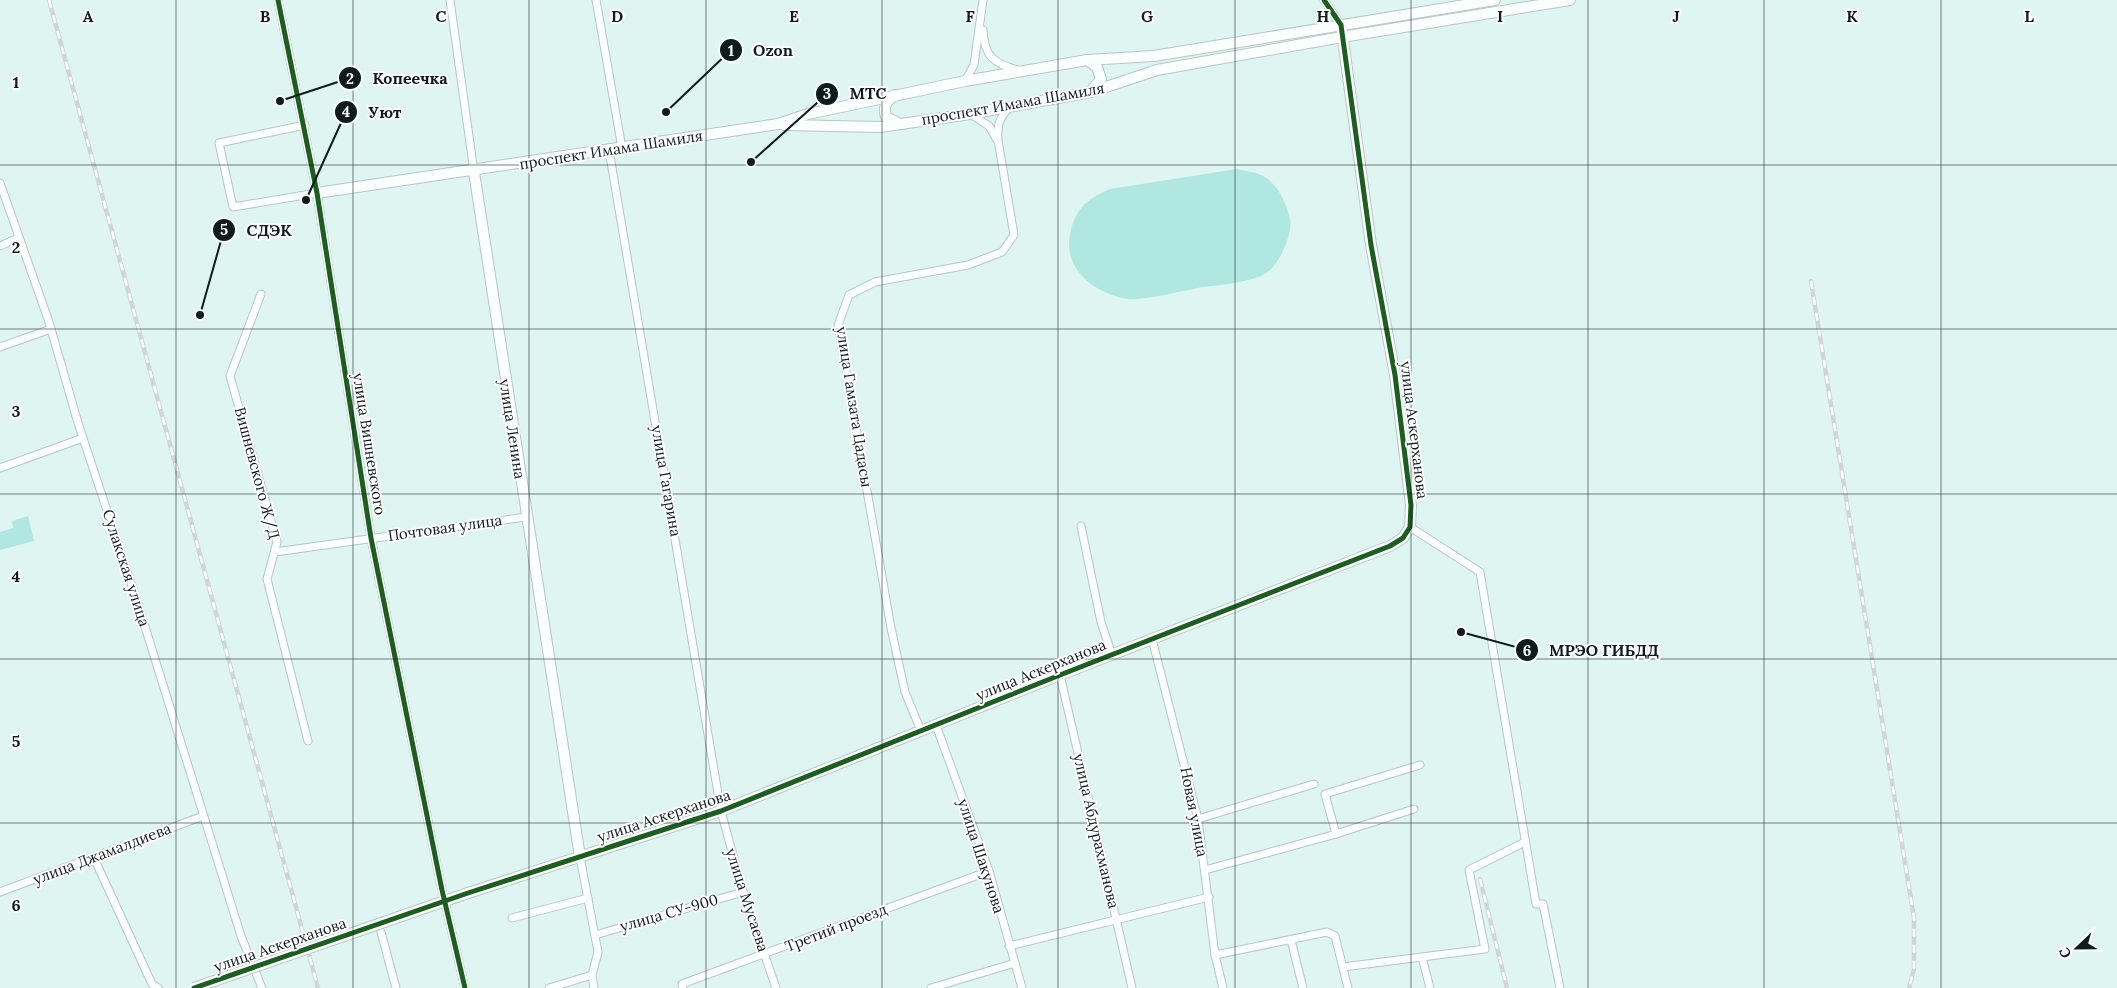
<svg xmlns="http://www.w3.org/2000/svg" width="2117" height="988" font-family="Lora,serif">
<style>
.green{fill:#b1e7e1}
.lines{fill:none;stroke-linecap:round;stroke-linejoin:round}
.street-casing{stroke:#b7c7c5;stroke-width:9}
.secondary-casing{stroke:#b7c7c5;stroke-width:12}
.street{stroke:#fafefd;stroke-width:7}
.secondary{stroke:#fafefd;stroke-width:10}
.rail-casing{stroke:#cfd6d4;stroke-width:4.5}
.rail{stroke:#fff;stroke-width:2.5;stroke-dasharray:8;stroke-linecap:butt}
.secondary-bridge-casing{stroke:#b7c7c5;stroke-width:12;stroke-linecap:butt}
.secondary-bridge{stroke:#fafefd;stroke-width:10}
.cycleway-casing{stroke:#fff;stroke-width:8}
.cycleway{stroke:#1b5e20;stroke-width:5}
.grid{fill:none;stroke:#0e1c1b;stroke-width:1;stroke-opacity:0.55}
.labels{text-anchor:middle;stroke-width:4;stroke-linejoin:round;paint-order:stroke}
.street-label{font-size:15px;fill:#0e1c1b;stroke:#fff}
.grid-label{font-size:16px;text-anchor:middle;font-weight:bold;fill:#0e1c1b;stroke:#fff;stroke-width:4;stroke-linejoin:round;paint-order:stroke}
.leader{fill:none;stroke:#0e1c1b;stroke-width:2}
.callout-dot{fill:#0e1c1b;stroke:#fff;stroke-width:2}
.mark-label{font-size:15px;text-anchor:middle;font-weight:bold;fill:#fff}
.callout-label{font-size:16px;text-anchor:middle;font-weight:bold;fill:#0e1c1b;stroke:#fff;stroke-width:4;stroke-linejoin:round;paint-order:stroke}
</style>
<rect width="100%" height="100%" fill="#dff5f2"/>
<g class="green">
<path d="M 1237,169 C 1245,171 1256,172 1263,176 C 1278,184 1287,204 1290,220 C 1293,233 1280,262 1269,271 C 1256,282 1220,285 1203,287 C 1187,290 1142,301 1128,299 C 1096,294 1063,270 1070,235 C 1074,210 1088,198 1110,189 Z"/>
<path d="M 28,516 L 34,541 L 0,550 L 0,532 L 13,528 L 12,521 Z"/>
</g>
<g class="lines">
<g class="street-casing">
<g id="street">
<path d="M 278,0 L 317,193 L 371,538 L 442,890 L 465,988"/>
<path d="M 450,0 L 474,172"/>
<path d="M 596,0 L 622,148"/>
<path d="M 1324,0 L 1341,25"/>
<path d="M 983,30 C 984,56 994,64 1018,70"/>
<path d="M 965,81 L 974,65 L 983,0"/>
<path d="M 972,115 L 989,126 L 997,140"/>
<path d="M 305,125 L 219,143 L 233,207 L 317,193"/>
<path d="M 609,150 L 721,811 L 743,892 L 776,988"/>
<path d="M 0,183 L 49,322 L 78,423 L 137,601 L 241,936 L 262,988"/>
<path d="M 0,246 L 18,238"/>
<path d="M 261,294 L 230,376 L 277,542 L 267,579 L 308,741"/>
<path d="M 0,347 L 51,329"/>
<path d="M 0,468 L 83,438"/>
<path d="M 1081,526 L 1101,622 L 1112,655"/>
<path d="M 1410,527 L 1480,572 L 1536,904 L 1543,904 L 1560,988"/>
<path d="M 275,552 L 526,517"/>
<path d="M 1152,639 L 1198,819 L 1215,955 L 1223,988"/>
<path d="M 1060,675 L 1132,988"/>
<path d="M 936,725 L 989,871 L 1022,988"/>
<path d="M 921,731 L 905,692 L 891,628 L 838,325 L 849,295 L 875,282 L 968,265 L 1002,252 L 1014,235 L 998,140 C 997,125 999,118 1010,107"/>
<path d="M 1198,819 L 1314,784"/>
<path d="M 1336,834 L 1325,794 L 1420,765"/>
<path d="M 580,857 L 598,952 L 592,975 L 594,988"/>
<path d="M 94,858 L 152,984 L 158,988"/>
<path d="M 1205,870 L 1336,834 L 1414,809"/>
<path d="M 0,892 L 203,816"/>
<path d="M 512,918 L 588,898"/>
<path d="M 381,932 L 396,988"/>
<path d="M 595,935 L 743,892"/>
<path d="M 1291,940 L 1303,988"/>
<path d="M 1009,946 L 1209,897"/>
<path d="M 1215,955 L 1327,932 L 1335,936 L 1348,988"/>
<path d="M 1422,957 L 1430,988"/>
<path d="M 1343,967 L 1485,949 L 1469,870 L 1525,842"/>
<path d="M 549,988 L 592,975"/>
<path d="M 683,988 L 682,984 L 989,871"/>
<path d="M 931,988 L 1015,963"/>
</g>
</g>
<g class="secondary-casing">
<g id="secondary">
<path d="M 1087,60 L 1097,67 L 1101,79 L 1091,91"/>
<path d="M 895,95 C 886,101 883,106 886,117 L 900,124"/>
<path d="M 784,125 L 880,127 L 970,114 L 1091,92 L 1157,70 L 1342,37 L 1570,0"/>
<path d="M 474,172 L 580,857"/>
<path d="M 317,193 L 778,124 L 808,114 L 965,81 L 1087,60 L 1154,56 L 1495,0"/>
<path d="M 468,893 L 721,811 L 1060,675 L 1390,546 L 1403,538 L 1410,527 L 1411,505 L 1395,375 L 1371,245 L 1341,25"/>
</g>
</g>
<use href="#street" class="street"/>
<use href="#secondary" class="secondary"/>
<g class="rail-casing">
<g id="rail">
<path d="M 49,0 L 318,988"/>
<path d="M 1811,281 L 1914,918 L 1914,969 L 1909,988"/>
<path d="M 1480,879 L 1507,988"/>
</g>
</g>
<use href="#rail" class="rail"/>
<g class="secondary-bridge-casing">
<path id="secondary-bridge" d="M 194,988 L 468,893"/>
</g>
<use href="#secondary-bridge" class="secondary-bridge"/>
<g class="cycleway-casing">
<g id="cycleway">
<path d="M 278,0 L 317,193 L 371,538 L 442,890 L 465,988"/>
<path d="M 194,988 L 468,893 L 721,811 L 1060,675 L 1390,546 L 1403,538 L 1410,527 L 1411,505 L 1395,375 L 1371,245 L 1341,25 L 1324,0"/>
</g>
</g>
<use href="#cycleway" class="cycleway"/>
</g>
<path class="grid" d="M 176,0 L 176,988M 353,0 L 353,988M 529,0 L 529,988M 706,0 L 706,988M 882,0 L 882,988M 1058,0 L 1058,988M 1235,0 L 1235,988M 1411,0 L 1411,988M 1588,0 L 1588,988M 1764,0 L 1764,988M 1941,0 L 1941,988M 0,165 L 2117,165M 0,329 L 2117,329M 0,494 L 2117,494M 0,659 L 2117,659M 0,823 L 2117,823"/>
<g class="labels">
<g class="street-label">
<text transform="translate(1013 104) rotate(-10)" y="5">проспект Имама Шамиля</text>
<text transform="translate(611 150) rotate(-9)" y="5">проспект Имама Шамиля</text>
<text transform="translate(854 407) rotate(81)" y="5">улица Гамзата Цадасы</text>
<text transform="translate(512 429) rotate(81)" y="5">улица Ленина</text>
<text transform="translate(1414 430) rotate(83)" y="5">улица Аскерханова</text>
<text transform="translate(369 444) rotate(81)" y="5">улица Вишневского</text>
<text transform="translate(257 473) rotate(75)" y="5">Вишневского Ж/Д</text>
<text transform="translate(666 481) rotate(80)" y="5">улица Гагарина</text>
<text transform="translate(445 528) rotate(-8)" y="5">Почтовая улица</text>
<text transform="translate(126 568) rotate(72)" y="5">Сулакская улица</text>
<text transform="translate(1041 670) rotate(-22)" y="5">улица Аскерханова</text>
<text transform="translate(1194 812) rotate(79)" y="5">Новая улица</text>
<text transform="translate(664 816) rotate(-18)" y="5">улица Аскерханова</text>
<text transform="translate(1096 831) rotate(77)" y="5">улица Абдурахманова</text>
<text transform="translate(102 854) rotate(-21)" y="5">улица Джамалдиева</text>
<text transform="translate(981 856) rotate(72)" y="5">улица Шакунова</text>
<text transform="translate(747 900) rotate(72)" y="5">улица Мусаева</text>
<text transform="translate(669 913) rotate(-16)" y="5">улица СУ-900</text>
<text transform="translate(836 928) rotate(-21)" y="5">Третий проезд</text>
<text transform="translate(280 945) rotate(-19)" y="5">улица Аскерханова</text>
</g>
</g>
<g class="grid-label">
<text x="88" y="22">A</text>
<text x="265" y="22">B</text>
<text x="441" y="22">C</text>
<text x="617" y="22">D</text>
<text x="794" y="22">E</text>
<text x="970" y="22">F</text>
<text x="1147" y="22">G</text>
<text x="1323" y="22">H</text>
<text x="1500" y="22">I</text>
<text x="1676" y="22">J</text>
<text x="1852" y="22">K</text>
<text x="2029" y="22">L</text>
<text x="16" y="88">1</text>
<text x="16" y="253">2</text>
<text x="16" y="417">3</text>
<text x="16" y="582">4</text>
<text x="16" y="747">5</text>
<text x="16" y="911">6</text>
</g>
<path class="leader" d="M666 112L731 50M280 101L350 78M751 162L827 94M306 200L346 112M200 315L224 230M1461 632L1527 650"/>
<g class="callout-dot">
<circle cx="666" cy="112" r="5"/>
<circle cx="280" cy="101" r="5"/>
<circle cx="751" cy="162" r="5"/>
<circle cx="306" cy="200" r="5"/>
<circle cx="200" cy="315" r="5"/>
<circle cx="1461" cy="632" r="5"/>
<circle cx="731" cy="50" r="12"/>
<circle cx="350" cy="78" r="12"/>
<circle cx="827" cy="94" r="12"/>
<circle cx="346" cy="112" r="12"/>
<circle cx="224" cy="230" r="12"/>
<circle cx="1527" cy="650" r="12"/>
</g>
<g class="mark-label">
<text x="731" y="56">1</text>
<text x="350" y="84">2</text>
<text x="827" y="99">3</text>
<text x="346" y="117">4</text>
<text x="224" y="235">5</text>
<text x="1527" y="656">6</text>
</g>
<g class="callout-label">
<text x="773" y="56">Ozon</text>
<text x="410" y="84">Копеечка</text>
<text x="868" y="99">МТС</text>
<text x="385" y="118">Уют</text>
<text x="269" y="236">СДЭК</text>
<text x="1604" y="656">МРЭО ГИБДД</text>
</g>
<g transform="translate(2077 948) rotate(248)" stroke="#ffffff" stroke-width="4" paint-order="stroke">
<path d="M0-4L9 19L0 12L-9 19Z" fill="#0e1c1b"/>
<text y="-8" font-size="14" font-weight="bold" text-anchor="middle" fill="#0e1c1b">С</text>
</g>
</svg>
